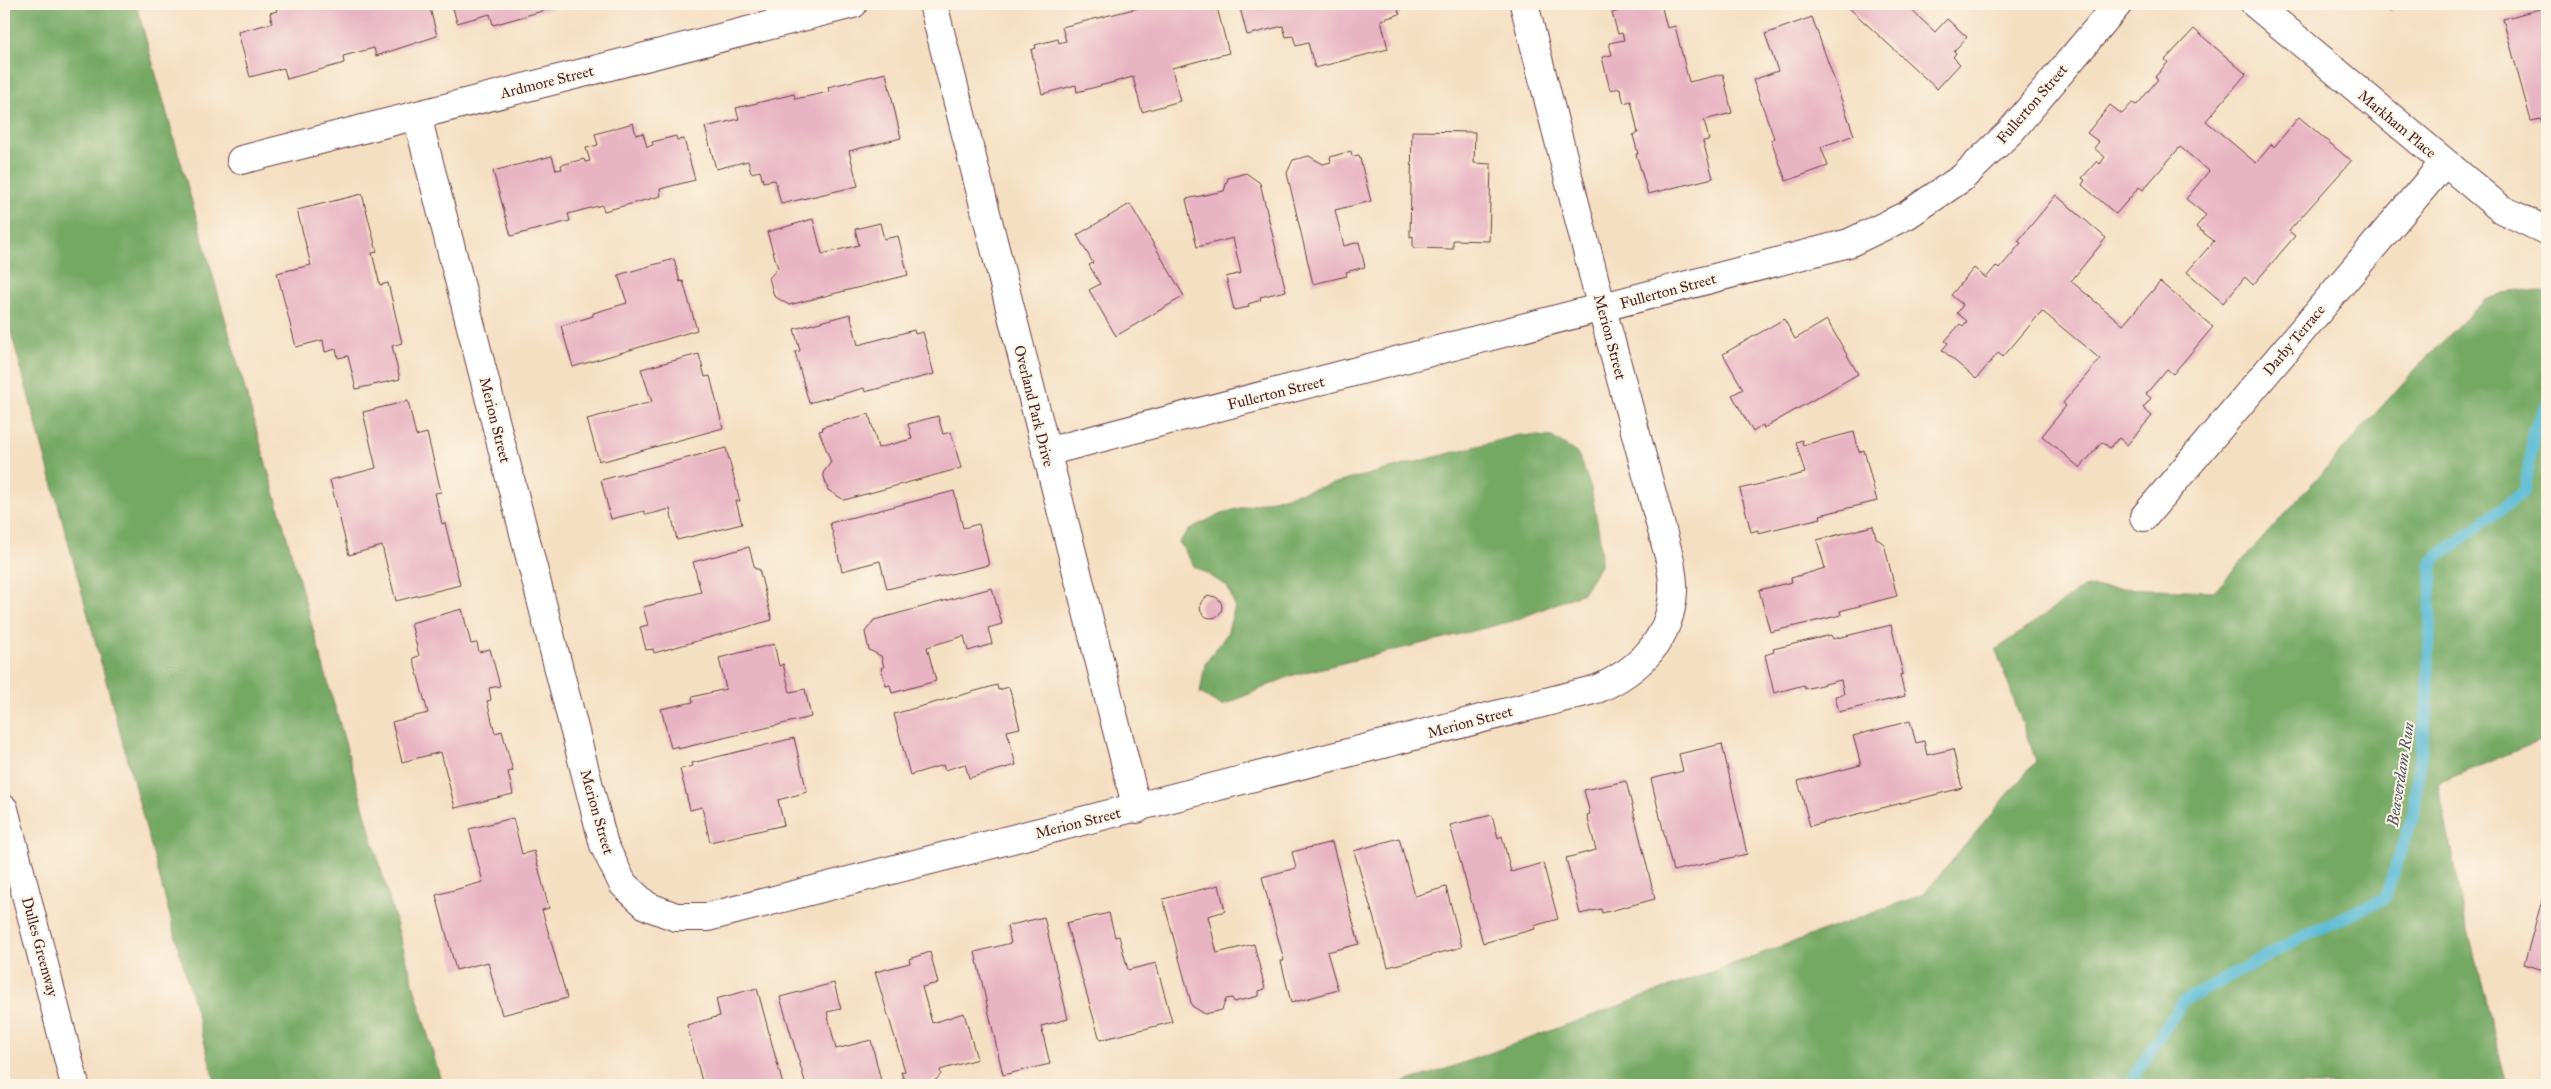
<svg xmlns="http://www.w3.org/2000/svg" width="2551" height="1089" font-family="'IM FELL Great Primer',serif">
<style>
.forest{fill:#74a864;stroke:#5f6448}
.lines{fill:none;stroke-linecap:round;stroke-linejoin:round}
.stream{stroke:#55b9d4;stroke-width:12}
.building{fill:#e8b3c3}
.minor-casing{stroke:#643c42;stroke-width:30}
.highway-casing{stroke:#643c42;stroke-width:30}
.minor{stroke:#fff;stroke-width:28}
.highway{stroke:#fff;stroke-width:28}
.labels{text-anchor:middle;stroke-width:4;stroke-linejoin:round;paint-order:stroke}
.street-label{font-size:15px;fill:#4a1f2b;stroke:#fcf5e5}
.water-label{font-size:16px;font-style:italic;fill:#4e5566;stroke:#fcf5e5}
</style>
<rect width="100%" height="100%" fill="#fcf5e5"/>
<filter id="ink" filterUnits="userSpaceOnUse"><feTurbulence type="fractalNoise" baseFrequency=".02" numOctaves="2"/><feDisplacementMap in="SourceGraphic" scale="10" xChannelSelector="R" yChannelSelector="G"/><feConvolveMatrix kernelMatrix="1 2 1 2 8 2 1 2 1" color-interpolation-filters="sRGB"/></filter>
<filter id="wash" filterUnits="userSpaceOnUse"><feTurbulence type="fractalNoise" baseFrequency=".0096" numOctaves="4" result="noise"/><feDisplacementMap in="SourceGraphic" scale="20" xChannelSelector="R" yChannelSelector="G"/><feGaussianBlur stdDeviation="1.12" result="paint"/><feColorMatrix in="noise" values="0 0 0 0 0 0 0 0 0 0 0 0 0 0 0 0 0 1.4 0 .05"/><feComposite in="paint" operator="in"/></filter>
<g filter="url(#wash)">
<rect width="100%" height="100%" fill="#f5dfc3"/>
<g class="forest">
<path d="M 4,4 L 136,4 L 442,1085 L 216,1085 L 4,306 Z"/>
<path d="M 2518,289 L 2547,294 L 2547,738 L 2438,783 L 2462,906 L 2507,1085 L 1394,1085 L 1446,1069 L 1924,894 L 2036,761 L 1996,650 L 2083,587 L 2215,591 L 2422,362 L 2485,300 Z"/>
<path d="M 1519,435 L 1552,437 L 1578,454 L 1591,488 L 1600,539 L 1601,564 L 1583,593 L 1513,621 L 1290,676 L 1222,706 L 1200,693 L 1205,664 L 1227,634 L 1235,606 L 1227,586 L 1194,566 L 1179,542 L 1190,529 L 1222,513 Z"/>
</g>
<g class="lines">
<path class="stream" d="M 2131,1085 L 2133,1078 L 2182,1002 L 2296,940 L 2385,898 L 2413,816 L 2427,706 L 2432,561 L 2525,491 L 2534,431 L 2547,405"/>
</g>
<g id="blocks">
<g class="building">
<path d="M 275,4 L 429,4 L 437,36 L 376,56 L 374,48 L 343,56 L 344,63 L 287,79 L 284,68 L 250,77 L 238,32 L 272,23 L 270,13 L 277,11 Z"/>
<path d="M 452,4 L 552,4 L 553,8 L 493,25 L 490,14 L 457,23 Z"/>
<path d="M 1154,4 L 1216,4 L 1229,53 L 1172,68 L 1180,101 L 1142,112 L 1133,77 L 1077,92 L 1076,85 L 1042,94 L 1031,50 L 1036,48 L 1035,45 L 1058,39 L 1059,43 L 1066,41 L 1062,27 Z"/>
<path d="M 1239,4 L 1418,4 L 1398,10 L 1400,14 L 1381,20 L 1388,49 L 1315,68 L 1308,43 L 1296,46 L 1293,36 L 1286,37 L 1283,26 L 1247,35 Z"/>
<path d="M 1624,4 L 1661,4 L 1667,28 L 1675,26 L 1689,82 L 1723,74 L 1732,113 L 1704,120 L 1709,140 L 1703,141 L 1713,178 L 1648,194 L 1636,154 L 1638,154 L 1633,135 L 1638,133 L 1631,101 L 1624,103 L 1620,88 L 1610,90 L 1602,57 L 1612,55 L 1609,43 L 1624,40 L 1622,33 L 1618,34 L 1612,13 L 1618,11 L 1616,6 Z"/>
<path d="M 1848,4 L 1912,4 L 1908,7 L 1935,32 L 1947,19 L 1967,37 L 1954,51 L 1956,53 L 1953,57 L 1960,64 L 1937,89 L 1849,8 Z"/>
<path d="M 2382,4 L 2399,4 L 2391,12 Z"/>
<path d="M 2547,7 L 2547,130 L 2545,131 L 2541,119 L 2531,121 L 2503,19 Z"/>
<path d="M 1812,17 L 1854,135 L 1821,147 L 1828,166 L 1786,181 L 1771,140 L 1774,138 L 1753,80 L 1778,71 L 1765,34 Z"/>
<path d="M 2194,29 L 2246,74 L 2206,121 L 2256,163 L 2272,144 L 2274,147 L 2299,117 L 2351,161 L 2289,231 L 2295,236 L 2253,285 L 2245,277 L 2223,303 L 2187,272 L 2214,241 L 2196,227 L 2206,215 L 2186,199 L 2209,171 L 2180,147 L 2143,190 L 2139,187 L 2116,214 L 2082,185 L 2085,180 L 2082,178 L 2097,161 L 2100,164 L 2105,157 L 2094,148 L 2099,142 L 2087,133 L 2110,105 L 2122,114 L 2132,103 L 2137,105 L 2158,79 L 2155,77 L 2168,62 L 2165,60 Z"/>
<path d="M 886,73 L 901,138 L 849,151 L 858,186 L 781,204 L 775,180 L 763,182 L 760,171 L 751,173 L 748,161 L 716,169 L 705,127 L 739,119 L 736,108 L 794,94 L 795,99 L 829,92 L 828,87 Z"/>
<path d="M 633,123 L 636,135 L 643,133 L 647,147 L 653,145 L 652,142 L 676,136 L 677,140 L 684,139 L 695,180 L 660,189 L 661,196 L 604,211 L 602,205 L 568,214 L 570,221 L 511,236 L 493,171 L 552,156 L 556,170 L 562,169 L 561,165 L 584,159 L 585,162 L 590,161 L 586,148 L 598,145 L 595,134 Z"/>
<path d="M 1412,131 L 1475,132 L 1474,163 L 1491,164 L 1489,241 L 1453,240 L 1453,249 L 1413,248 L 1413,236 L 1410,237 Z"/>
<path d="M 1351,151 L 1352,156 L 1359,155 L 1371,201 L 1335,210 L 1344,246 L 1359,242 L 1365,267 L 1346,272 L 1347,276 L 1313,284 L 1287,173 L 1293,160 L 1309,156 L 1323,164 L 1331,162 L 1330,157 Z"/>
<path d="M 1246,173 L 1260,183 L 1286,291 L 1260,297 L 1261,300 L 1248,304 L 1249,307 L 1234,310 L 1226,277 L 1241,273 L 1233,238 L 1197,247 L 1186,199 L 1224,191 L 1228,178 Z"/>
<path d="M 362,194 L 377,252 L 372,253 L 380,285 L 388,283 L 402,343 L 392,346 L 400,379 L 356,389 L 348,356 L 338,358 L 336,349 L 325,352 L 323,340 L 296,347 L 277,273 L 311,265 L 297,210 Z"/>
<path d="M 2056,195 L 2106,238 L 2071,281 L 2123,325 L 2160,282 L 2213,327 L 2173,374 L 2167,369 L 2146,394 L 2151,398 L 2143,408 L 2152,416 L 2127,445 L 2119,438 L 2110,448 L 2102,442 L 2080,468 L 2042,436 L 2066,406 L 2063,403 L 2100,359 L 2042,311 L 2003,357 L 1998,353 L 1976,379 L 1942,350 L 1948,343 L 1945,341 L 1960,324 L 1963,326 L 1967,321 L 1957,313 L 1963,305 L 1951,295 L 1974,268 L 1986,278 L 1996,266 L 1999,269 L 2021,243 L 2018,241 Z"/>
<path d="M 1130,204 L 1184,296 L 1116,336 L 1089,290 L 1100,284 L 1089,265 L 1093,263 L 1077,235 Z"/>
<path d="M 813,219 L 822,254 L 859,245 L 855,229 L 880,223 L 884,239 L 898,236 L 908,275 L 789,305 L 774,296 L 769,278 L 778,268 L 767,232 Z"/>
<path d="M 674,259 L 680,282 L 683,281 L 697,330 L 573,367 L 561,326 L 593,316 L 593,313 L 627,303 L 618,275 Z"/>
<path d="M 850,314 L 858,345 L 914,330 L 915,334 L 923,332 L 934,374 L 865,392 L 864,388 L 809,403 L 795,352 L 800,351 L 794,329 Z"/>
<path d="M 1784,319 L 1795,339 L 1827,320 L 1858,374 L 1764,428 L 1763,425 L 1753,432 L 1732,395 L 1743,389 L 1723,354 Z"/>
<path d="M 699,354 L 705,377 L 710,376 L 723,428 L 604,461 L 603,459 L 599,461 L 587,419 L 652,402 L 641,369 Z"/>
<path d="M 408,401 L 416,436 L 427,433 L 441,492 L 435,493 L 442,524 L 445,523 L 460,585 L 396,601 L 382,546 L 349,555 L 330,480 L 376,468 L 363,412 Z"/>
<path d="M 869,414 L 878,448 L 912,439 L 908,424 L 938,416 L 943,434 L 951,432 L 961,468 L 844,500 L 828,490 L 823,473 L 831,462 L 819,431 L 823,430 L 822,427 Z"/>
<path d="M 1854,432 L 1859,452 L 1864,450 L 1877,501 L 1820,515 L 1821,518 L 1758,533 L 1758,530 L 1751,532 L 1740,489 L 1805,473 L 1796,442 L 1802,440 L 1803,445 Z"/>
<path d="M 726,448 L 740,501 L 736,501 L 742,524 L 677,540 L 670,509 L 646,515 L 644,511 L 611,519 L 601,480 Z"/>
<path d="M 954,491 L 963,528 L 979,524 L 989,565 L 887,589 L 880,561 L 842,571 L 830,523 Z"/>
<path d="M 1873,526 L 1876,538 L 1884,544 L 1897,596 L 1840,611 L 1841,615 L 1770,632 L 1759,590 L 1792,582 L 1791,578 L 1825,568 L 1817,540 Z"/>
<path d="M 749,547 L 755,569 L 759,569 L 772,620 L 654,653 L 653,649 L 646,650 L 640,627 L 648,625 L 643,607 L 701,592 L 693,562 Z"/>
<path d="M 992,588 L 1002,624 L 988,628 L 992,644 L 968,651 L 964,636 L 927,647 L 936,681 L 892,693 L 890,685 L 886,686 L 881,668 L 884,667 L 881,656 L 869,650 L 865,632 L 874,620 Z"/>
<circle cx="1211" cy="607" r="11"/>
<path d="M 462,609 L 471,644 L 477,643 L 479,652 L 490,649 L 500,686 L 489,688 L 491,700 L 487,701 L 495,733 L 502,731 L 513,771 L 508,772 L 513,794 L 455,808 L 441,752 L 402,762 L 392,722 L 428,713 L 413,658 L 419,656 L 411,623 Z"/>
<path d="M 1891,625 L 1903,674 L 1900,675 L 1905,696 L 1839,712 L 1835,696 L 1844,694 L 1841,680 L 1805,689 L 1804,685 L 1774,693 L 1765,655 L 1774,652 L 1773,649 L 1831,635 L 1833,639 Z"/>
<path d="M 774,644 L 779,666 L 783,664 L 790,692 L 805,689 L 811,717 L 678,749 L 678,746 L 671,748 L 661,709 L 693,702 L 692,697 L 726,689 L 719,658 Z"/>
<path d="M 997,685 L 998,690 L 1009,687 L 1020,728 L 1007,731 L 1016,765 L 969,778 L 965,764 L 945,770 L 943,765 L 910,775 L 894,714 Z"/>
<path d="M 1910,721 L 1916,743 L 1924,741 L 1927,755 L 1953,749 L 1962,788 L 1810,826 L 1798,781 L 1861,765 L 1853,736 Z"/>
<path d="M 794,738 L 807,792 L 778,800 L 784,825 L 710,842 L 702,807 L 690,810 L 680,769 L 693,766 L 692,763 Z"/>
<path d="M 1722,744 L 1747,854 L 1673,871 L 1651,779 L 1683,771 L 1679,754 Z"/>
<path d="M 1626,781 L 1655,899 L 1602,913 L 1601,909 L 1580,914 L 1566,858 L 1596,850 L 1587,815 L 1590,814 L 1584,790 Z"/>
<path d="M 1492,815 L 1498,838 L 1502,836 L 1511,872 L 1543,863 L 1558,919 L 1534,926 L 1535,929 L 1483,943 L 1450,825 Z"/>
<path d="M 513,818 L 522,854 L 534,851 L 549,908 L 542,910 L 567,998 L 502,1015 L 488,962 L 456,970 L 436,895 L 483,882 L 469,829 Z"/>
<path d="M 1399,838 L 1415,896 L 1446,887 L 1462,947 L 1388,967 L 1354,851 Z"/>
<path d="M 1332,842 L 1359,944 L 1327,952 L 1338,990 L 1291,1003 L 1281,961 L 1284,961 L 1262,877 L 1296,868 L 1292,852 Z"/>
<path d="M 2547,882 L 2547,971 L 2524,964 Z"/>
<path d="M 1219,885 L 1225,911 L 1208,916 L 1217,953 L 1254,944 L 1265,989 L 1259,991 L 1259,996 L 1234,1002 L 1232,998 L 1226,999 L 1222,1010 L 1205,1014 L 1192,1006 L 1163,899 Z"/>
<path d="M 1109,913 L 1115,937 L 1119,936 L 1128,970 L 1156,963 L 1172,1022 L 1100,1040 L 1066,923 Z"/>
<path d="M 1044,917 L 1068,1019 L 1041,1026 L 1050,1064 L 1003,1075 L 975,952 L 1011,943 L 1007,926 Z"/>
<path d="M 930,952 L 938,983 L 922,987 L 932,1023 L 964,1013 L 977,1059 L 940,1070 L 941,1074 L 936,1080 L 917,1085 L 903,1078 L 901,1072 L 905,1071 L 875,972 L 910,963 L 909,959 Z"/>
<path d="M 834,983 L 841,1009 L 827,1012 L 836,1049 L 871,1040 L 882,1085 L 806,1085 L 780,997 Z"/>
<path d="M 757,988 L 783,1085 L 703,1085 L 687,1025 L 720,1016 L 716,999 Z"/>
</g>
</g>
</g>
<g filter="url(#ink)">
<use href="#blocks" fill-opacity="0" stroke="#643c42" stroke-width="1"/>
<g class="lines">
<g class="minor-casing">
<g id="minor">
<path d="M 933,4 L 1137,809"/>
<path d="M 2255,4 L 2501,209 L 2547,231"/>
<path d="M 417,116 L 604,845 L 623,884 L 647,906 L 676,917 L 708,917 L 1597,689 C 1639,671 1671,639 1673,591 C 1674,581 1671,570 1670,560 L 1602,309 L 1524,4"/>
<path d="M 241,160 L 853,4"/>
<path d="M 1046,452 L 1849,243 L 1907,215 L 1962,178 L 2010,132 L 2118,4"/>
<path d="M 2144,517 L 2444,163"/>
</g>
</g>
<g class="highway-casing">
<path id="highway" d="M 4,809 L 75,1085"/>
</g>
<use href="#minor" class="minor"/>
<use href="#highway" class="highway"/>
</g>
</g>
<g class="labels">
<g class="street-label">
<text transform="translate(547 82) rotate(-14)" y="5">Ardmore Street</text>
<text transform="translate(2032 104) rotate(-49)" y="5">Fullerton Street</text>
<text transform="translate(2397 124) rotate(40)" y="5">Markham Place</text>
<text transform="translate(1668 291) rotate(-15)" y="5">Fullerton Street</text>
<text transform="translate(1610 337) rotate(75)" y="5">Merion Street</text>
<text transform="translate(2294 340) rotate(-50)" y="5">Darby Terrace</text>
<text transform="translate(1276 393) rotate(-14)" y="5">Fullerton Street</text>
<text transform="translate(1034 406) rotate(76)" y="5">Overland Park Drive</text>
<text transform="translate(495 420) rotate(76)" y="5">Merion Street</text>
<text transform="translate(1470 722) rotate(-15)" y="5">Merion Street</text>
<text transform="translate(597 812) rotate(74)" y="5">Merion Street</text>
<text transform="translate(1078 823) rotate(-14)" y="5">Merion Street</text>
<text transform="translate(40 947) rotate(75)" y="5">Dulles Greenway</text>
</g>
<g class="water-label">
<text transform="translate(2400 774) rotate(-81)" y="6">Beaverdam Run</text>
</g>
</g>
<rect width="2551" height="1089" fill="none" stroke="#fcf5e5" stroke-width="20"/>
</svg>
